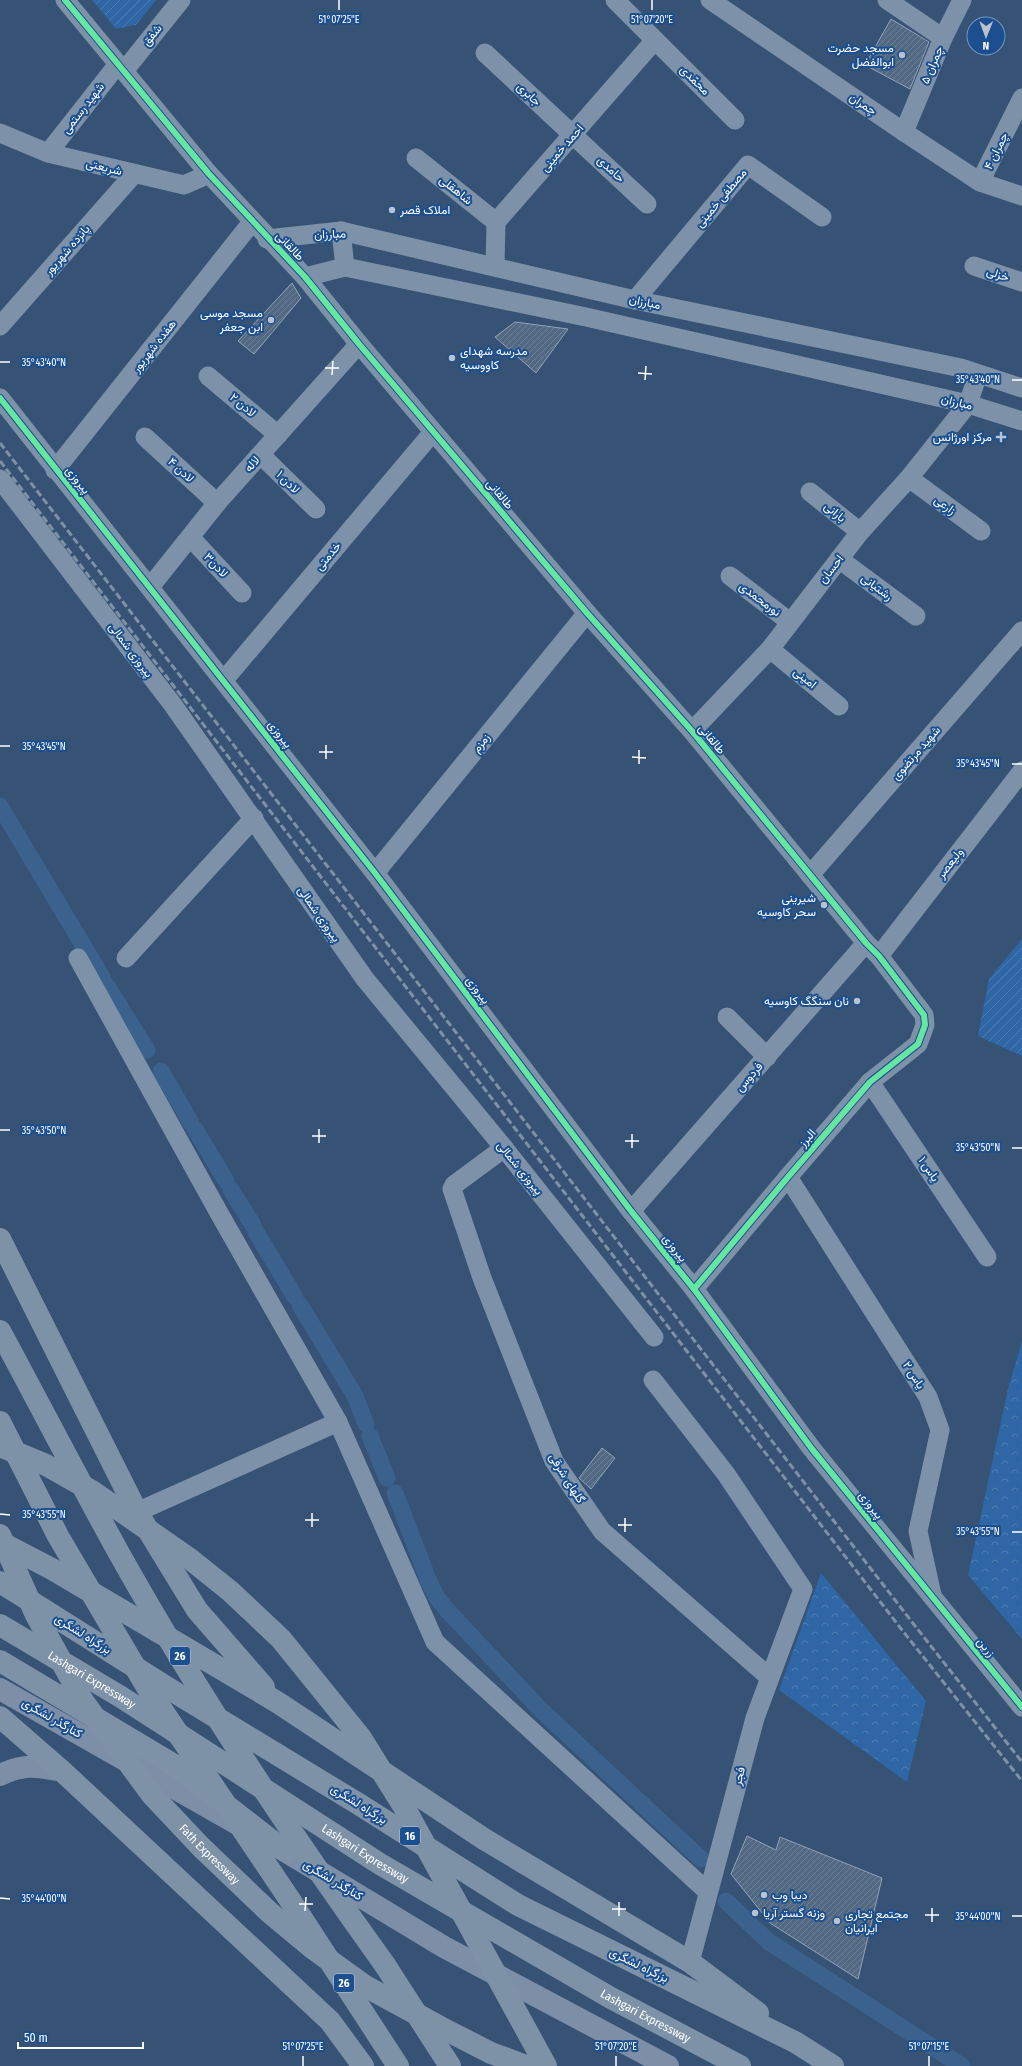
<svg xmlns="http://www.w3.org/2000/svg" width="1022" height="2066" font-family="'Fira Sans Condensed',Vazirmatn,sans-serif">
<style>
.forest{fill:url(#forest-crowns)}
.garden{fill:url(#garden-furrows)}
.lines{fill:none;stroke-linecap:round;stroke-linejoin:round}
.canal{stroke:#3b618d;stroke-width:17}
.building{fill:url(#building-hatch);stroke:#92a2b6}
.minor{stroke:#7d92a8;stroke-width:19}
.major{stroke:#7d8ea7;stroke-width:22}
.highway{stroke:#7e92a7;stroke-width:22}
.rail{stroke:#7e92a7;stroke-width:3;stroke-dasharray:7 3;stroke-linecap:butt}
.highway-bridge{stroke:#7e92a7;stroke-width:22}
.cycleway-casing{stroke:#1b4f8f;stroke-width:8}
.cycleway{stroke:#66e7a1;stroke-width:6}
.ticks{fill:none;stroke:#fff;stroke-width:1.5}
.poi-dot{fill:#b9c2ce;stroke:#1b4f8f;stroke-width:1.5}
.labels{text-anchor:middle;stroke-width:4;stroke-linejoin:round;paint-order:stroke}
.shield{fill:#1b4f8f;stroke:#bbcadd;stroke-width:1}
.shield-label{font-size:11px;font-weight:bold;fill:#fff}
.street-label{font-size:12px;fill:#fff;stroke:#1b4f8f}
.poi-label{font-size:12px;fill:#fff;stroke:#1b4f8f;text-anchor:end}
.ticks-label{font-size:10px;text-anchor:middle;fill:#fff;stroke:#1b4f8f;stroke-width:4;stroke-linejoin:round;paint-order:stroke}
</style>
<defs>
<pattern id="forest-crowns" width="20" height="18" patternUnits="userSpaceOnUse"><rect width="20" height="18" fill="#2f66a5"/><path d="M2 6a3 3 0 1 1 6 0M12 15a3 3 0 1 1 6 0" fill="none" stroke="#4e7db2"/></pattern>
<pattern id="garden-furrows" width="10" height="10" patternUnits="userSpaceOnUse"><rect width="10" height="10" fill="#2f66a5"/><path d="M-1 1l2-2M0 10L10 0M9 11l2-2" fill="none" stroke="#4e7db2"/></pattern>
<pattern id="building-hatch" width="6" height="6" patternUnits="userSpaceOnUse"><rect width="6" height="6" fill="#526984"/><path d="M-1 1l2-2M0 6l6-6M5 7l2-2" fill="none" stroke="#6c8096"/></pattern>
</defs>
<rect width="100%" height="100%" fill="#365274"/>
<g class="forest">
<path d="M 1022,1341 L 1022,1639 L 968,1575 L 1008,1389 Z"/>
<path d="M 821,1573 L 926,1701 L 907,1782 L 779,1690 Z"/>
</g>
<g class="garden">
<path d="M 92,0 L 156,0 L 136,25 L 116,29 Z"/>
<path d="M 1022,939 L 1022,1056 L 978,1036 L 989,979 Z"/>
</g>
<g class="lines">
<g class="canal">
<path d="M 0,806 L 102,977"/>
<path d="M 107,986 L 147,1050"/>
<path d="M 161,1071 L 191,1123"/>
<path d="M 195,1129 L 226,1181"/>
<path d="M 231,1190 L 253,1225"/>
<path d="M 256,1232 L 295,1297"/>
<path d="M 300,1305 L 355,1396 L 366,1424"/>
<path d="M 370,1436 L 387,1478"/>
<path d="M 395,1493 L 425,1571"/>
<path d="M 427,1577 L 436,1596 L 446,1609 L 541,1710 L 701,1859"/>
<path d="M 726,1901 L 769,1942 L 962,2066"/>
</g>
</g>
<g class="building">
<path d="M 891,19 L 929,42 L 910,89 L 865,65 Z"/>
<path d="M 292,283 L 301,298 L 254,354 L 238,341 Z"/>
<path d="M 515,322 L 568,329 L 536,373 L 495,337 Z"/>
<path d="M 602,1448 L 615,1458 L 591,1489 L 579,1478 Z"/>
<path d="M 747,1836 L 776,1850 L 780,1837 L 882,1878 L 858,1979 L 770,1923 L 731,1874 Z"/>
</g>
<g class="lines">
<g class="minor">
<path d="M 65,0 L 209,174 L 305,277 L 359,344 L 587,613 L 692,731 L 866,943 L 879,956 L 924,1015 L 925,1025 L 918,1044 L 870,1082 L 788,1177 L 694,1289"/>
<path d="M 615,0 L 735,120"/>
<path d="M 710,0 L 904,132 L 980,182 L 1022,196"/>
<path d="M 887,0 L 943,38"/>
<path d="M 485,53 L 647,204"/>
<path d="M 124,71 L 181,0"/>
<path d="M 904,132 L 943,38 L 962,0"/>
<path d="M 0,133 L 48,153 L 184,185 L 209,174"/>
<path d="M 48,153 L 118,64"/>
<path d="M 416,158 L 496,222"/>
<path d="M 980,182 L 1022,98"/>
<path d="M 341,231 L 345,267"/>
<path d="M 267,239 L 341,231 L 635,300 L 961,368 L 1022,388"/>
<path d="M 495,266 L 496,222 L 655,40"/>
<path d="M 974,266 L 1022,282"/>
<path d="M 305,277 L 345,267 L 586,317 L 968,404 L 1022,421"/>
<path d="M 635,300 L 748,165 L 822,217"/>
<path d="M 0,326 L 134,174"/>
<path d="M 208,376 L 278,435"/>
<path d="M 0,398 L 375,873 L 631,1211 L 694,1289 L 812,1449 L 1022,1707"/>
<path d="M 145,437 L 217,503"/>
<path d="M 261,455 L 316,509"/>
<path d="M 55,470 L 252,222"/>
<path d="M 909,478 L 981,531"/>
<path d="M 0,479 L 173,705 L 365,979 L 504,1148 L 654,1337"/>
<path d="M 810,492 L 860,532"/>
<path d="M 191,538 L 242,593"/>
<path d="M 839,559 L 916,616"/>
<path d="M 730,576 L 790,622"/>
<path d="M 150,587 L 217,503 L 359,344"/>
<path d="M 770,649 L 839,706"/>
<path d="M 224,680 L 433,432"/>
<path d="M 692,731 L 770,649 L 860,532 L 909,478 L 968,404 L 978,374"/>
<path d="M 375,873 L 587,613"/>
<path d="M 810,875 L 1022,631"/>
<path d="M 879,956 L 1022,771"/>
<path d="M 78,958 L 219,1213 L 338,1422 L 435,1642 L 708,1892"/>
<path d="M 126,958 L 254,818"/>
<path d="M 727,1017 L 767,1057"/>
<path d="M 870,1082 L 987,1257"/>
<path d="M 504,1148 L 454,1185 L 452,1189 L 482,1278 L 554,1461 L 602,1531 L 769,1677"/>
<path d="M 788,1177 L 928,1397 L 940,1430 L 918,1531 L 932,1595"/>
<path d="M 631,1211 L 866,943"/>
<path d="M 653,1380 L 726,1474 L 803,1589 L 755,1718 L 690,1962"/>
<path d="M 137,1512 L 338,1422"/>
</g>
<g class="major">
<path d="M 0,1689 L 285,1851 L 444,1947 L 668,2066"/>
<path d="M 0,1775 C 25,1763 36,1766 62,1771"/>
</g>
<g class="highway">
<path d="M 0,1239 L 137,1512 L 197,1610 L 264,1687"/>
<path d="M 0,1542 L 52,1569 L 277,1702 L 484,1839 L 690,1962 L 758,2013"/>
<path d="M 0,1582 L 176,1693 L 357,1803 L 518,1905 L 795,2042 L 833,2066"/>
<path id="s1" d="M 0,1625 L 121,1697 L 380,1864 L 611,1998 L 740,2066"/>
<path d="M 0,1661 L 174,1765 L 285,1851"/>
<path d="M 0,1717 L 62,1771 L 330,2021 L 363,2066"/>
<path d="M 290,1900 L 398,2066"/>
<path d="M 385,1965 L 450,2066"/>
</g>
<g class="rail">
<path d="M 0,443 L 912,1622 L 1022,1762"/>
<path d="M 0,461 L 902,1630 L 1022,1781"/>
</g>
<g class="highway-bridge">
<path d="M 0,1331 C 40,1405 79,1481 120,1555 C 199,1696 290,1833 385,1965"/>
<path d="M 0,1422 L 58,1536 L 148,1689 L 290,1900"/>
<path d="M 0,1446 L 46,1465 L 92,1491 L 190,1559 L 230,1591 L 281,1639 L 361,1738 L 407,1812 L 546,2066"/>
<path id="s2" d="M 0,1535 L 36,1615 L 83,1701 L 152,1795 L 201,1847 L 269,1912 L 311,1947 L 365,1986 L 442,2028 L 491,2053 L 526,2066"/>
</g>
<g class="cycleway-casing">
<g id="cycleway">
<path d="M 65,0 L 209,174 L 305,277 L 359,344 L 587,613 L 692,731 L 866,943 L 879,956 L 924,1015 L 925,1025 L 918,1044 L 870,1082 L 788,1177 L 694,1289"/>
<path d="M 0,398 L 375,873 L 631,1211 L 694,1289 L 812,1449 L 1022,1707"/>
</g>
</g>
<use href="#cycleway" class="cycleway"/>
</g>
<path class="ticks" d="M 339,10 L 339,0M 652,10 L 652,0M 0,362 L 10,362M 325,368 L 339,368M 638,373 L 652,374M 332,375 L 333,361M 645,380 L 646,366M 1012,380 L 1022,380M 0,746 L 10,746M 319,752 L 333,752M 632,757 L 646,758M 326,759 L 326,745M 639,764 L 639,750M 1012,764 L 1022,764M 0,1130 L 10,1130M 312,1136 L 326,1136M 625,1141 L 639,1141M 319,1143 L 319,1129M 632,1148 L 632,1134M 1012,1148 L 1022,1148M 0,1514 L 10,1515M 305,1520 L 319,1520M 618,1525 L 632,1525M 312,1527 L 312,1513M 625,1532 L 625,1518M 1012,1532 L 1022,1532M 0,1898 L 10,1899M 299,1904 L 313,1904M 612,1909 L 626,1909M 305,1911 L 306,1897M 925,1915 L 939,1915M 619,1916 L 619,1902M 1012,1916 L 1022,1916M 932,1922 L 932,1908M 303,2066 L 303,2056M 616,2066 L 616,2056M 929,2066 L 929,2056"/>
<g class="poi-dot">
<circle cx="902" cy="55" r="4"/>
<circle cx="392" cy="210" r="4"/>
<circle cx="271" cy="320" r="4"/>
<circle cx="452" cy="358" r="4"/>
<path d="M999 431h4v4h4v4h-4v4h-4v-4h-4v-4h4z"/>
<circle cx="824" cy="905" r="4"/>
<circle cx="857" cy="1001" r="4"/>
<circle cx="764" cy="1895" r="4"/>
<circle cx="755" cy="1913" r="4"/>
<circle cx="837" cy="1921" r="4"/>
</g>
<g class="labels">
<g class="shield">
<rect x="170" y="1647" width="20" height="18" rx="3"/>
<rect x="400" y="1827" width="20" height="18" rx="3"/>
<rect x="334" y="1974" width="20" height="18" rx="3"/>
</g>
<g class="shield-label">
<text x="180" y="1660">26</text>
<text x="410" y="1840">16</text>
<text x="344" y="1987">26</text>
</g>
<g class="street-label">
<text transform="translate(152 35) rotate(-51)" y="4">شفق</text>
<text transform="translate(932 65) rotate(-67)" y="4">چمران ۵</text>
<text transform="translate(695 80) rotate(45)" y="4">محمّدی</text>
<text transform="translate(529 94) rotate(43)" y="4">جابری</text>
<text transform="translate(863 104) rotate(34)" y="4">چمران</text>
<text transform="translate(83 108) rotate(-52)" y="4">شهید رستمی</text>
<text transform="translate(562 148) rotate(-49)" y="4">احمد خمینی</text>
<text transform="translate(996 151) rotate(-64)" y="4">چمران ۴</text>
<text transform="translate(104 167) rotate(14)" y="4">شریعتی</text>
<text transform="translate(611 169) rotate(43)" y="4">حامدی</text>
<text transform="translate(456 190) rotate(39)" y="4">شاهقلی</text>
<text transform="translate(721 198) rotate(-50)" y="4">مصطفی خمینی</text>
<text transform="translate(330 234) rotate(-2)" y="4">مبارزان</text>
<text transform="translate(290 246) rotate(46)" y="4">طالقانی</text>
<text transform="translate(67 250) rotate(-49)" y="4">پانزده شهریور</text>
<text transform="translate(998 274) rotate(18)" y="4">خزلی</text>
<text transform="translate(645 302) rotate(12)" y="4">مبارزان</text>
<text transform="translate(154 346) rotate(-52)" y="4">هفده شهریور</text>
<text transform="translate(957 402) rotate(14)" y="4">مبارزان</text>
<text transform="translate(243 405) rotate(40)" y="4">لادن ۲</text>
<text transform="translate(252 464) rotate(-48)" y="4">لاله</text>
<text transform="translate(181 470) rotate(43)" y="4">لادن ۴</text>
<text transform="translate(78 480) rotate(51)" y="4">پیروزی</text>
<text transform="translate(288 482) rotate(45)" y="4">لادن ۱</text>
<text transform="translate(500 494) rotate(50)" y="4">طالقانی</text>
<text transform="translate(945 505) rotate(36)" y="4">زارعی</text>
<text transform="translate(835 512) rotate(39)" y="4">بارانی</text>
<text transform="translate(328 556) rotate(-50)" y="4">خدمتی</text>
<text transform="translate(216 565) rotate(47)" y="4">لادن۳</text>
<text transform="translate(831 569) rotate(-52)" y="4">احسان</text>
<text transform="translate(877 587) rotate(37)" y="4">رشتیانی</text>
<text transform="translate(760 599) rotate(37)" y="4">نورمحمدی</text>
<text transform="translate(131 650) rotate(53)" y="4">پیروزی شمالی</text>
<text transform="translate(805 678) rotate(39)" y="4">امینی</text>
<text transform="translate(280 734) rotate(52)" y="4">پیروزی</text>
<text transform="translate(712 739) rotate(50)" y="4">طالقانی</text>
<text transform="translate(481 743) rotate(-51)" y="4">زمزم</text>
<text transform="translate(916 753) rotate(-49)" y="4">شهید مرتضوی</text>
<text transform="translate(950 863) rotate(-52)" y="4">ولیعصر</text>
<text transform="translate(319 914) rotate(55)" y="4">پیروزی شمالی</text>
<text transform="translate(478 990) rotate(53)" y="4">پیروزی</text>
<text transform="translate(749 1077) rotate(-49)" y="4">فردوس</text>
<text transform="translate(807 1138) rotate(-49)" y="4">البرز</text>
<text transform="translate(520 1168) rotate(51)" y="4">پیروزی شمالی</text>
<text transform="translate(929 1169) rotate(56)" y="4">یاس ۱</text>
<text transform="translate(675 1248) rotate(51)" y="4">پیروزی</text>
<text transform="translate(914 1375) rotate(57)" y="4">یاس ۲</text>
<text transform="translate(567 1478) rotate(58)" y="4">گلهای شرقی</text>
<text transform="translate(871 1505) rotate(51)" y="4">پیروزی</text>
<text transform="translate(83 1634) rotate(32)" y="4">بزرگراه لشگری</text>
<text transform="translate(986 1647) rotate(50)" y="4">زرین</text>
<text dy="4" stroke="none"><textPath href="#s1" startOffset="107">Lashgari Expressway</textPath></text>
<text transform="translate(52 1718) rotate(30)" y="4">کنارگذر لشگری</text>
<text transform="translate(739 1776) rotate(-75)" y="4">فجر</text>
<text transform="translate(359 1804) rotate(32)" y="4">بزرگراه لشگری</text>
<text dy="4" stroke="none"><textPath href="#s1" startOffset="431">Lashgari Expressway</textPath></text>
<text dy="4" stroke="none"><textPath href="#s2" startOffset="385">Fath Expressway</textPath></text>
<text transform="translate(333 1880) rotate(31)" y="4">کنارگذر لشگری</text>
<text transform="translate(639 1965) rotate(26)" y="4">بزرگراه لشگری</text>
<text dy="4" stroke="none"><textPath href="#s1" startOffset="755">Lashgari Expressway</textPath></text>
</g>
<g class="poi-label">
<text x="894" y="52">مسجد حضرت<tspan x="894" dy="14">ابوالفضل</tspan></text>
<text x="400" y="214" text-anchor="start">املاک قصر</text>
<text x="263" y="317">مسجد موسی<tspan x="263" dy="14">ابن جعفر</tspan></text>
<text x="460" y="355" text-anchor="start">مدرسه شهدای<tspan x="460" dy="14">کاووسیه</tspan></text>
<text x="992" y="441">مرکز اورژانس</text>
<text x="816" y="902">شیرینی<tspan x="816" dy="14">سحر کاوسیه</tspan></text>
<text x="849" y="1005">نان سنگگ کاوسیه</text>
<text x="772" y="1899" text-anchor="start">دیبا وب</text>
<text x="763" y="1917" text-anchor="start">وزنه گستر آریا</text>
<text x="845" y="1918" text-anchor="start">مجتمع تجاری<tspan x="845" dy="14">ایرانیان</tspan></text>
</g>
</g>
<g class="ticks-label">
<text x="339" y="23">51°07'25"E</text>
<text x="652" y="23">51°07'20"E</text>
<text x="44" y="366">35°43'40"N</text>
<text x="978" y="383">35°43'40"N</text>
<text x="44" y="750">35°43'45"N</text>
<text x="978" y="767">35°43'45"N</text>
<text x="44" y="1134">35°43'50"N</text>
<text x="978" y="1151">35°43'50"N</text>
<text x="44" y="1518">35°43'55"N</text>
<text x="978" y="1535">35°43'55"N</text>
<text x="44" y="1902">35°44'00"N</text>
<text x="978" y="1920">35°44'00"N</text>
<text x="303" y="2050">51°07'25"E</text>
<text x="616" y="2050">51°07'20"E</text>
<text x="929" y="2050">51°07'15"E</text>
</g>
<g transform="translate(986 36) rotate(181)"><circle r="19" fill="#1b4f8f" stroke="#7695bc"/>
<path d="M0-3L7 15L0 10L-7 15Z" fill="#b9c2ce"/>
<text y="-6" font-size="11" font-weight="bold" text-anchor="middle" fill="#ffffff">N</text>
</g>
<path d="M18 2042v6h125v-6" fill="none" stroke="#ffffff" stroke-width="2"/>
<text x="24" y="2042" font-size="12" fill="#ffffff" stroke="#1b4f8f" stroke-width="3" paint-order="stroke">50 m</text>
</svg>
